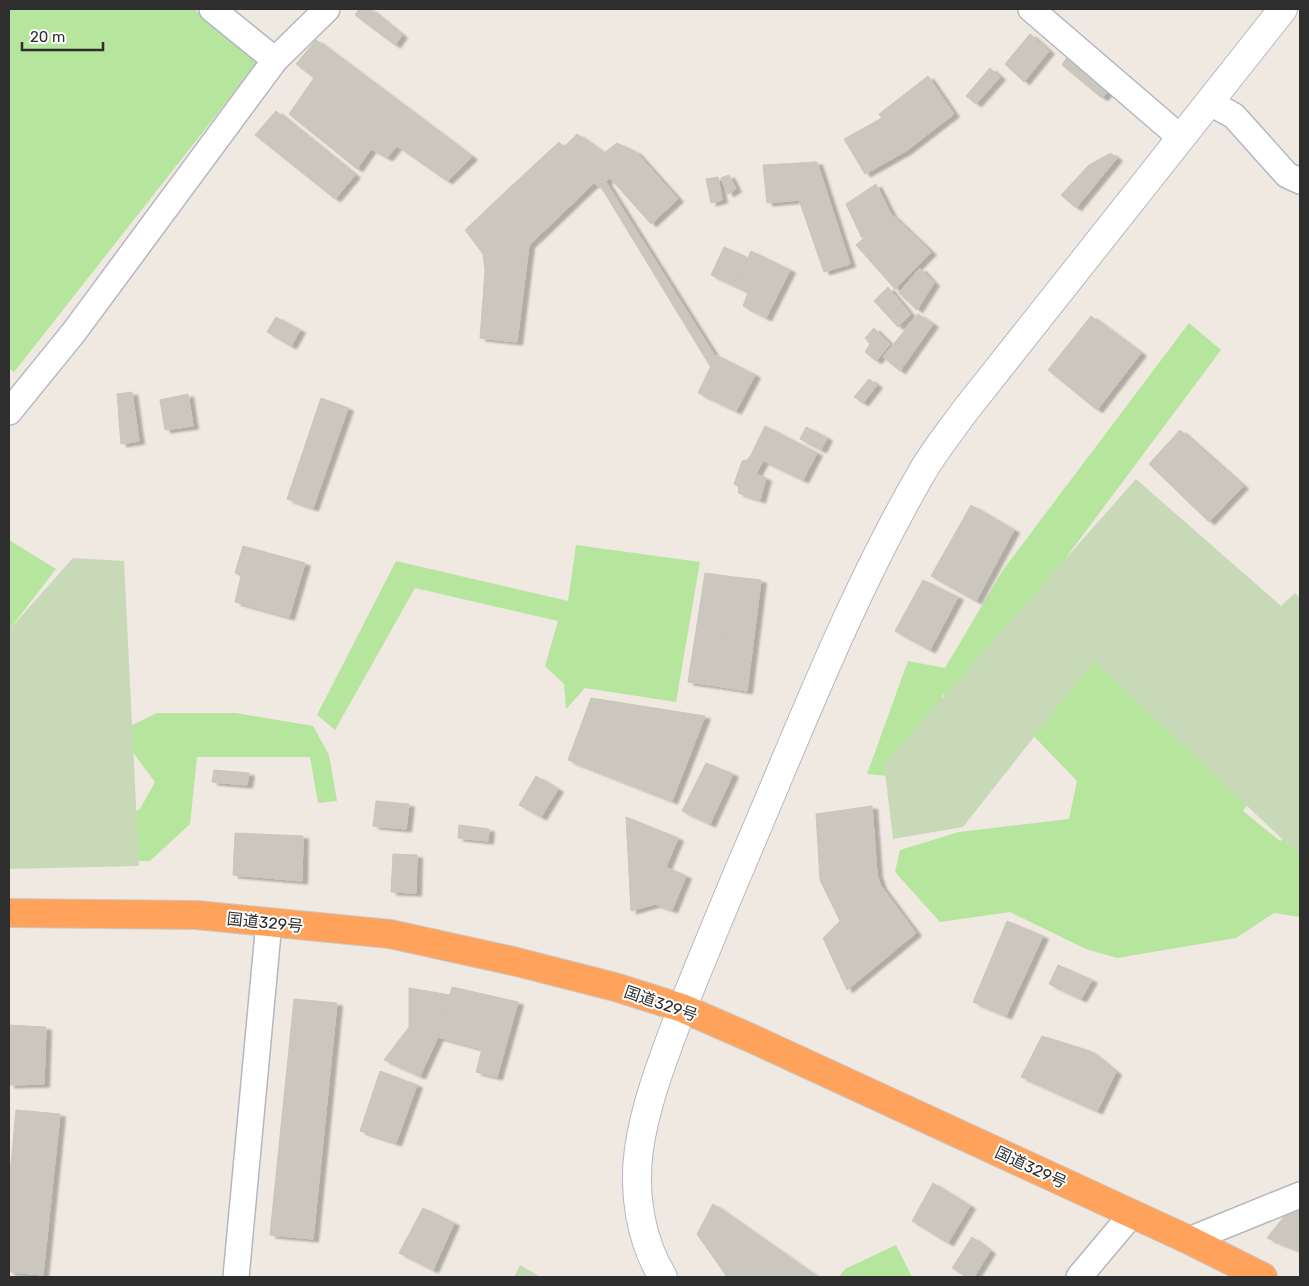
<svg xmlns="http://www.w3.org/2000/svg" width="1309" height="1286" font-family="Rubik,'Noto Sans JP',sans-serif">
<style>
.green{fill:#b6e59e}
.cemetery{fill:#c8d9b8}
.building{fill:#cbc7bf;stroke:#cbc5ba;filter:url(#shadow)}
.lines{fill:none;stroke-linecap:round;stroke-linejoin:round}
.street-casing{stroke:#b4b7c1;stroke-width:28}
.secondary-casing{stroke:#b4b7c1;stroke-width:30}
.highway-casing{stroke:#c9c9c9;stroke-width:30}
.street{stroke:#fff;stroke-width:25}
.secondary{stroke:#fff;stroke-width:28}
.highway{stroke:#ffa35c;stroke-width:28}
.labels{text-anchor:middle;stroke-width:4;stroke-linejoin:round;paint-order:stroke}
.street-label{font-size:16px;fill:#2e2e2e;stroke:#fff}
</style>
<defs>
<filter id="shadow"><feDropShadow dx="5.5" dy="3" stdDeviation="1" flood-color="#0004"/></filter>
</defs>
<rect width="100%" height="100%" fill="#efe9e1"/>
<g class="green">
<path d="M 9,9 L 194,9 L 258,62 L 14,372 L 9,368 Z"/>
<path d="M 1189,323 L 1221,350 L 1036,598 L 1266,776 L 1243,811 L 1280,841 L 1300,831 L 1300,917 L 1274,913 L 1236,938 L 1117,958 L 1086,949 L 1010,912 L 940,922 L 895,872 L 900,850 L 959,832 L 1069,819 L 1077,781 L 996,697 L 943,695 L 919,779 L 867,774 L 908,661 L 945,668 L 1003,570 Z"/>
<path d="M 9,540 L 56,569 L 9,630 Z"/>
<path d="M 576,545 L 700,562 L 676,702 L 585,688 L 566,709 L 564,684 L 545,666 L 558,621 L 415,588 L 335,730 L 317,715 L 396,561 L 568,601 Z"/>
<path d="M 157,713 L 236,713 L 313,726 L 329,755 L 337,801 L 318,803 L 310,757 L 197,757 L 190,824 L 150,861 L 71,860 L 65,851 L 140,809 L 155,782 L 118,732 Z"/>
<path d="M 896,1245 L 912,1277 L 839,1277 L 845,1269 Z"/>
</g>
<g class="cemetery">
<path d="M 1136,479 L 1281,606 L 1295,593 L 1300,598 L 1300,853 L 1298,854 L 1094,661 L 963,827 L 893,839 L 884,764 Z"/>
<path d="M 73,558 L 124,561 L 139,866 L 9,869 L 9,630 Z"/>
<path d="M 520,1265 L 541,1277 L 514,1277 Z"/>
</g>
<g class="building">
<path d="M 359,9 L 370,9 L 402,35 L 395,45 L 355,15 Z"/>
<path d="M 1030,34 L 1049,51 L 1024,82 L 1005,64 Z"/>
<path d="M 316,40 L 472,157 L 447,181 L 397,146 L 387,158 L 371,149 L 357,169 L 289,114 L 314,78 L 296,64 Z"/>
<path d="M 1069,54 L 1109,91 L 1102,98 L 1062,65 Z"/>
<path d="M 990,68 L 1000,77 L 976,104 L 966,96 Z"/>
<path d="M 928,76 L 954,114 L 906,151 L 879,114 Z"/>
<path d="M 276,111 L 355,175 L 335,199 L 255,135 Z"/>
<path d="M 882,118 L 906,151 L 865,174 L 844,139 Z"/>
<path d="M 577,134 L 604,153 L 619,169 L 599,188 L 564,147 Z"/>
<path d="M 559,142 L 595,182 L 544,231 L 506,191 Z"/>
<path d="M 617,143 L 636,152 L 619,169 L 604,153 Z"/>
<path d="M 636,152 L 678,199 L 651,224 L 610,178 Z"/>
<path d="M 1111,153 L 1117,158 L 1076,208 L 1061,195 L 1089,165 Z"/>
<path d="M 817,162 L 850,264 L 824,272 L 799,200 L 767,203 L 763,165 Z"/>
<path d="M 729,175 L 736,189 L 728,194 L 721,178 Z"/>
<path d="M 718,177 L 722,200 L 711,203 L 706,179 Z"/>
<path d="M 606,182 L 715,356 L 710,366 L 601,187 Z"/>
<path d="M 876,184 L 891,214 L 862,238 L 846,204 Z"/>
<path d="M 506,191 L 544,231 L 529,245 L 517,342 L 480,338 L 485,271 L 483,254 L 465,230 Z"/>
<path d="M 891,214 L 931,252 L 895,289 L 856,245 Z"/>
<path d="M 724,247 L 748,258 L 735,286 L 711,275 Z"/>
<path d="M 751,251 L 790,270 L 766,318 L 743,306 L 748,293 L 735,286 Z"/>
<path d="M 920,268 L 934,283 L 917,310 L 899,293 Z"/>
<path d="M 888,287 L 910,314 L 898,327 L 874,301 Z"/>
<path d="M 918,314 L 933,324 L 900,371 L 883,357 Z"/>
<path d="M 1091,316 L 1141,353 L 1097,410 L 1048,370 Z"/>
<path d="M 276,317 L 300,330 L 291,346 L 267,332 Z"/>
<path d="M 874,328 L 890,344 L 876,361 L 865,352 L 870,344 L 865,338 Z"/>
<path d="M 716,355 L 755,375 L 736,411 L 698,393 Z"/>
<path d="M 869,379 L 877,385 L 863,403 L 854,397 Z"/>
<path d="M 132,392 L 139,441 L 121,444 L 117,394 Z"/>
<path d="M 188,394 L 193,426 L 165,430 L 160,400 Z"/>
<path d="M 321,398 L 348,408 L 313,508 L 287,499 Z"/>
<path d="M 765,426 L 817,453 L 803,480 L 751,455 Z"/>
<path d="M 806,427 L 827,438 L 821,450 L 800,439 Z"/>
<path d="M 1180,430 L 1243,486 L 1209,522 L 1149,464 Z"/>
<path d="M 751,455 L 763,461 L 756,474 L 766,478 L 760,500 L 738,493 L 739,487 L 734,484 L 742,461 L 747,460 Z"/>
<path d="M 971,505 L 1014,530 L 976,601 L 931,576 Z"/>
<path d="M 243,546 L 305,563 L 289,617 L 235,602 L 241,576 L 235,573 Z"/>
<path d="M 705,573 L 734,577 L 717,686 L 688,682 Z"/>
<path d="M 734,577 L 761,580 L 747,691 L 717,686 Z"/>
<path d="M 923,580 L 958,597 L 930,650 L 895,631 Z"/>
<path d="M 591,698 L 705,716 L 672,801 L 568,760 Z"/>
<path d="M 706,763 L 733,774 L 710,824 L 682,811 Z"/>
<path d="M 214,770 L 249,773 L 247,785 L 212,782 Z"/>
<path d="M 536,776 L 558,789 L 541,817 L 519,805 Z"/>
<path d="M 376,801 L 409,804 L 406,829 L 373,826 Z"/>
<path d="M 872,806 L 877,874 L 881,886 L 916,933 L 847,990 L 823,938 L 840,921 L 820,880 L 816,814 Z"/>
<path d="M 626,817 L 678,838 L 666,867 L 686,876 L 672,910 L 655,904 L 631,911 Z"/>
<path d="M 459,825 L 489,829 L 488,841 L 458,838 Z"/>
<path d="M 235,833 L 303,836 L 302,881 L 233,875 Z"/>
<path d="M 393,854 L 417,855 L 416,893 L 391,892 Z"/>
<path d="M 1007,921 L 1043,936 L 1006,1016 L 973,1002 Z"/>
<path d="M 1058,965 L 1092,980 L 1081,999 L 1049,984 Z"/>
<path d="M 452,987 L 518,1002 L 497,1077 L 476,1072 L 482,1049 L 438,1037 Z"/>
<path d="M 409,988 L 450,995 L 438,1037 L 420,1076 L 384,1060 L 409,1027 Z"/>
<path d="M 294,999 L 337,1003 L 313,1239 L 270,1235 Z"/>
<path d="M 9,1025 L 46,1027 L 44,1084 L 9,1085 Z"/>
<path d="M 1042,1036 L 1090,1051 L 1116,1072 L 1097,1111 L 1021,1077 Z"/>
<path d="M 380,1071 L 417,1085 L 396,1143 L 360,1131 Z"/>
<path d="M 16,1110 L 60,1114 L 43,1275 L 9,1272 L 9,1186 Z"/>
<path d="M 933,1183 L 970,1206 L 948,1243 L 912,1221 Z"/>
<path d="M 713,1204 L 817,1277 L 727,1277 L 697,1234 Z"/>
<path d="M 1300,1205 L 1300,1251 L 1267,1238 L 1290,1209 Z"/>
<path d="M 423,1208 L 454,1223 L 433,1270 L 399,1253 Z"/>
<path d="M 972,1237 L 990,1251 L 974,1277 L 967,1277 L 952,1268 Z"/>
</g>
<g class="lines">
<g class="street-casing">
<g id="street">
<path d="M 212,9 L 275,60"/>
<path d="M 1031,9 L 1181,138"/>
<path d="M 1209,102 L 1234,116 L 1287,175 L 1300,181"/>
<path d="M 9,412 L 74,332 L 275,60 L 327,9"/>
<path d="M 1189,1240 L 1300,1195"/>
<path d="M 236,1277 L 269,922"/>
<path d="M 1079,1277 L 1132,1214"/>
</g>
</g>
<g class="secondary-casing">
<path id="secondary" d="M 663,1277 C 640,1240 633,1192 639,1149 C 645,1107 660,1067 675,1027 C 697,970 721,913 745,856 C 800,728 851,595 921,474 C 933,452 950,432 964,412 L 1283,9"/>
</g>
<g class="highway-casing">
<path id="highway" d="M 9,913 L 196,915 L 390,934 L 513,961 L 615,987 L 682,1008 L 753,1039 L 1189,1240 L 1263,1277"/>
</g>
<use href="#street" class="street"/>
<use href="#secondary" class="secondary"/>
<use href="#highway" class="highway"/>
</g>
<g class="labels">
<g class="street-label">
<text transform="translate(265 922) rotate(6)" y="6">国道329号</text>
<text transform="translate(661 1003) rotate(19)" y="6">国道329号</text>
<text transform="translate(1031 1167) rotate(25)" y="6">国道329号</text>
</g>
</g>
<rect width="1309" height="1286" fill="none" stroke="#2e2e2e" stroke-width="20"/>
<path d="M22 42v8h81v-8" fill="none" stroke="#2e2e2e" stroke-width="2.5"/>
<text x="30" y="42" font-size="15" fill="#2e2e2e" stroke="#ffffff" stroke-width="4" paint-order="stroke">20 m</text>
</svg>
